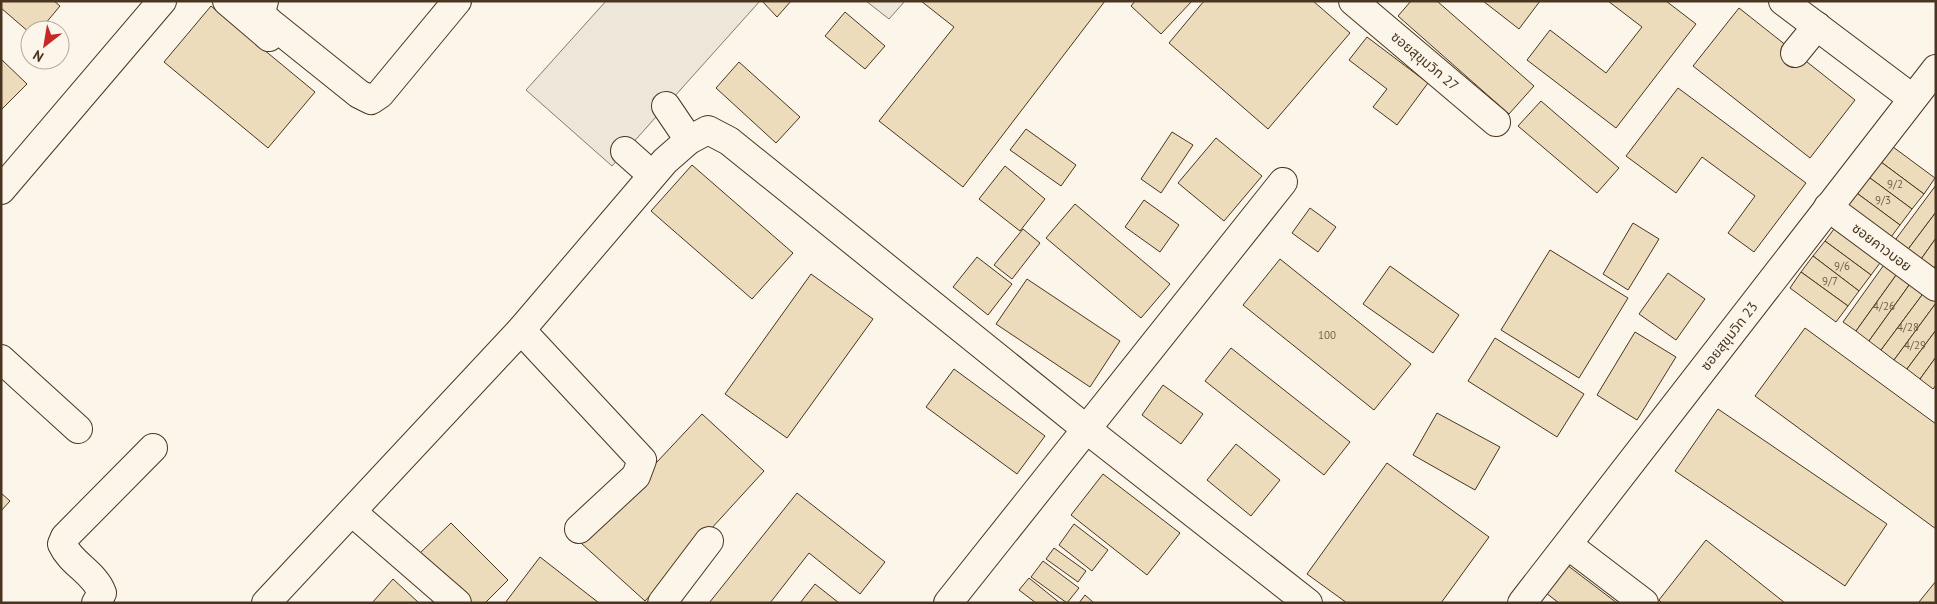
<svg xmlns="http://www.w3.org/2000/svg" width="1937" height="604" font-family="'PT Sans','Noto Sans Thai',sans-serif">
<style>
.parking{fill:#ede7d9;stroke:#887966}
.building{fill:#ecdcbc;stroke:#4a3520}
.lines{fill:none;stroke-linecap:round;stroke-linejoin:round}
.minor-casing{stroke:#4a3520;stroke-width:30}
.minor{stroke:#fbf6e9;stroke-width:28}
.labels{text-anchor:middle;stroke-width:4;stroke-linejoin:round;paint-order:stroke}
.number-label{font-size:11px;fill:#725f47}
.street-label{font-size:14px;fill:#4a3520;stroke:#fbf6e9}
</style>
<rect width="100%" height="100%" fill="#fbf6e9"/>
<g class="parking">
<path d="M 606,1 L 760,1 L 612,166 L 526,90 Z"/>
<path d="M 866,1 L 905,1 L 889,19 Z"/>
</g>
<g class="building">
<path d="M 1,1 L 54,1 L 60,6 L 40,30 L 30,30 L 30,33 L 1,8 Z"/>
<path d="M 762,1 L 791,1 L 777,17 Z"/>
<path d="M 921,1 L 1105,1 L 963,187 L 879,121 L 954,27 Z"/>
<path d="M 1135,1 L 1192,1 L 1161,34 L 1131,6 Z"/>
<path d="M 1204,1 L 1313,1 L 1350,33 L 1268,129 L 1169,43 Z"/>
<path d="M 1411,1 L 1437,1 L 1534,86 L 1509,114 L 1398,16 Z"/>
<path d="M 1483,1 L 1540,1 L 1519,29 Z"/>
<path d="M 1608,1 L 1666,1 L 1696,24 L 1616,128 L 1527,60 L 1550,30 L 1606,73 L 1642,27 Z"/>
<path d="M 211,6 L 315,92 L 268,148 L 164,62 Z"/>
<path d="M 1739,8 L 1855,100 L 1810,158 L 1693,66 Z"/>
<path d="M 845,12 L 885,46 L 865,69 L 825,36 Z"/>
<path d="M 1367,37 L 1428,83 L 1397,125 L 1373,107 L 1387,89 L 1349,60 Z"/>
<path d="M 1,59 L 27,84 L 1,110 Z"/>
<path d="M 739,62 L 800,117 L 776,143 L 716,88 Z"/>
<path d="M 1678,88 L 1806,183 L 1754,252 L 1728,233 L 1755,196 L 1702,157 L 1676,193 L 1626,156 Z"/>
<path d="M 1541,101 L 1619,168 L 1597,193 L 1518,126 Z"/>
<path d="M 1026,129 L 1076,165 L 1061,186 L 1010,150 Z"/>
<path d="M 1172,132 L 1193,145 L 1161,193 L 1141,179 Z"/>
<path d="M 1216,138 L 1262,176 L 1224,221 L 1178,183 Z"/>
<path d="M 1889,144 L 1935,178 L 1924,194 L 1877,159 Z"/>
<path d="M 1877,159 L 1924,194 L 1912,209 L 1866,175 Z"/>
<path d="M 692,165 L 793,253 L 752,299 L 651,211 Z"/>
<path d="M 1005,166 L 1045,199 L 1020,231 L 979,199 Z"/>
<path d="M 1866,175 L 1912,209 L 1900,225 L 1854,191 Z"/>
<path d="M 1936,185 L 1936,212 L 1906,252 L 1893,243 Z"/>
<path d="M 1854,191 L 1900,225 L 1888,241 L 1842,207 Z"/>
<path d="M 1144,200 L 1179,225 L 1160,252 L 1125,227 Z"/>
<path d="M 1075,204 L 1170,284 L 1141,318 L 1046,238 Z"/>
<path d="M 1310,208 L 1336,227 L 1318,252 L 1292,233 Z"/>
<path d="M 1936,212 L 1936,238 L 1919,262 L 1906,252 Z"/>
<path d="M 1633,223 L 1659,239 L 1628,290 L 1603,274 Z"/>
<path d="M 1837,225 L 1883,259 L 1871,275 L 1825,241 Z"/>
<path d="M 1023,229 L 1040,243 L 1012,279 L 994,265 Z"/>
<path d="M 1936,238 L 1936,265 L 1931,271 L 1919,262 Z"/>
<path d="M 1825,241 L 1871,275 L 1859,291 L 1813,256 Z"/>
<path d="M 1550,250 L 1628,298 L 1579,378 L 1501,330 Z"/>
<path d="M 1813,256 L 1859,291 L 1848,306 L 1801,272 Z"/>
<path d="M 977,257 L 1012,284 L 988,315 L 953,287 Z"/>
<path d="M 1280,259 L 1411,364 L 1374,410 L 1243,305 Z"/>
<path d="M 1886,262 L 1899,271 L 1856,331 L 1843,322 Z"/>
<path d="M 1390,266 L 1459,315 L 1433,353 L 1363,304 Z"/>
<path d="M 1899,271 L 1912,281 L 1869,341 L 1856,331 Z"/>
<path d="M 1801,272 L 1848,306 L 1836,322 L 1790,288 Z"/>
<path d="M 1668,273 L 1705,299 L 1676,340 L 1639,314 Z"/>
<path d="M 811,274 L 873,319 L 787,438 L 725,394 Z"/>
<path d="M 1027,279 L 1120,341 L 1090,387 L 996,324 Z"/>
<path d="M 1912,281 L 1925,291 L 1881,350 L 1869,341 Z"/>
<path d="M 1925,291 L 1936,299 L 1936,303 L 1894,360 L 1881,350 Z"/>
<path d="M 1936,303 L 1936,330 L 1907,369 L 1894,360 Z"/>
<path d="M 1805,328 L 1936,424 L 1936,529 L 1755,396 Z"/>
<path d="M 1936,330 L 1936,357 L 1920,379 L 1907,369 Z"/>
<path d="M 1635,332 L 1676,357 L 1637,420 L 1597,395 Z"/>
<path d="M 1495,338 L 1584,394 L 1557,437 L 1468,381 Z"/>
<path d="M 1231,348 L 1350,442 L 1324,475 L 1205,381 Z"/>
<path d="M 1936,357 L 1936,385 L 1933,389 L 1920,379 Z"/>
<path d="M 954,369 L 1045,436 L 1017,474 L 926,407 Z"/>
<path d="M 1163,385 L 1203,414 L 1181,444 L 1142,415 Z"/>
<path d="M 1718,409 L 1887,524 L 1845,586 L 1675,471 Z"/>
<path d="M 1437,413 L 1500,447 L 1475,490 L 1413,455 Z"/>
<path d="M 702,414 L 764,471 L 645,601 L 581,543 Z"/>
<path d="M 1236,444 L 1280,480 L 1251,516 L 1207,480 Z"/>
<path d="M 1387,463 L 1489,537 L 1441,603 L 1347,603 L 1307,574 Z"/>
<path d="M 1103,474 L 1180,533 L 1147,575 L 1071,515 Z"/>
<path d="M 1,493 L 10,501 L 1,511 Z"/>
<path d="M 797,493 L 885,562 L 860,594 L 809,553 L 770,603 L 709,603 Z"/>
<path d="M 451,523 L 508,580 L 485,603 L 469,603 L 420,553 Z"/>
<path d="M 1074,524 L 1108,550 L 1092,571 L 1059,545 Z"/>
<path d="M 1706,540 L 1785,603 L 1662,603 L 1659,600 Z"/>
<path d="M 1054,548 L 1086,571 L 1078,582 L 1046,559 Z"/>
<path d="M 540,557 L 599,603 L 505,603 Z"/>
<path d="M 1043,561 L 1079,588 L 1067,603 L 1031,577 Z"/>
<path d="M 1567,565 L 1617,603 L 1559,603 L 1546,593 Z"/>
<path d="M 1029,578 L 1060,603 L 1036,603 L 1019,590 Z"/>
<path d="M 393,579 L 419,603 L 372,603 Z"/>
<path d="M 1936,581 L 1936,603 L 1920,603 L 1919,602 Z"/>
<path d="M 815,584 L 839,603 L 800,603 Z"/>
<path d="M 1085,595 L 1094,603 L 1079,603 Z"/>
</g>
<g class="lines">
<g class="minor-casing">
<g id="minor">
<path d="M 227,1 L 269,37"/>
<path d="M 264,1 L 261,12 L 268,21 L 359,94 L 371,100 L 380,94 L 457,1"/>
<path d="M 1353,1 L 1496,122"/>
<path d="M 1783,1 L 1912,98"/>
<path d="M 1795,53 L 1817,26"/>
<path d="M 666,106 L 689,140"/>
<path d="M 625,151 L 652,175"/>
<path d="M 1,190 L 162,1"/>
<path d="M 1828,207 L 1936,287"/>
<path d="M 521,330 L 642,460 L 636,476 L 579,529"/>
<path d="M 1,359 L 78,429"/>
<path d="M 352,512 L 457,603"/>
<path d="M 1568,545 L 1644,603"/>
<path d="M 96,603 L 102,593 C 95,573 71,564 62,544 L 65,537 L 153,448"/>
<path d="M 266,603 L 521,330 L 665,161 L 689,140 L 708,130 L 729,141 L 1085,428 L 1308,603"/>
<path d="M 662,603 L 709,541"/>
<path d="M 948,603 L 1283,182"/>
<path d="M 1522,603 L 1936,69"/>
</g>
</g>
<use href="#minor" class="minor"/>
</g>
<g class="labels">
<g class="number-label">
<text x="1895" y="188">9/2</text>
<text x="1883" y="204">9/3</text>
<text x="1842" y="270">9/6</text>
<text x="1830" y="285">9/7</text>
<text x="1884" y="310">4/26</text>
<text x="1908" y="331">4/28</text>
<text x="1327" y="339">100</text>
<text x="1915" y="349">4/29</text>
</g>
<g class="street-label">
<text transform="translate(1425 61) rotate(40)" y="5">ซอยสุขุมวิท 27</text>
<text transform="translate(1882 247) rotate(37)" y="5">ซอยคาวบอย</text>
<text transform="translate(1729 336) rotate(-52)" y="5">ซอยสุขุมวิท 23</text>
</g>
</g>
<rect width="1937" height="604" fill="none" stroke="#4a3520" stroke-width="5"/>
<g transform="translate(45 45) rotate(211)"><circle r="24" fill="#fbf6e9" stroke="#b4a999"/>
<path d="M0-4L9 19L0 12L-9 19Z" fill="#c62828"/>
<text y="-8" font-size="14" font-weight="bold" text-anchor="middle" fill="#4a3520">N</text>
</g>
</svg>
